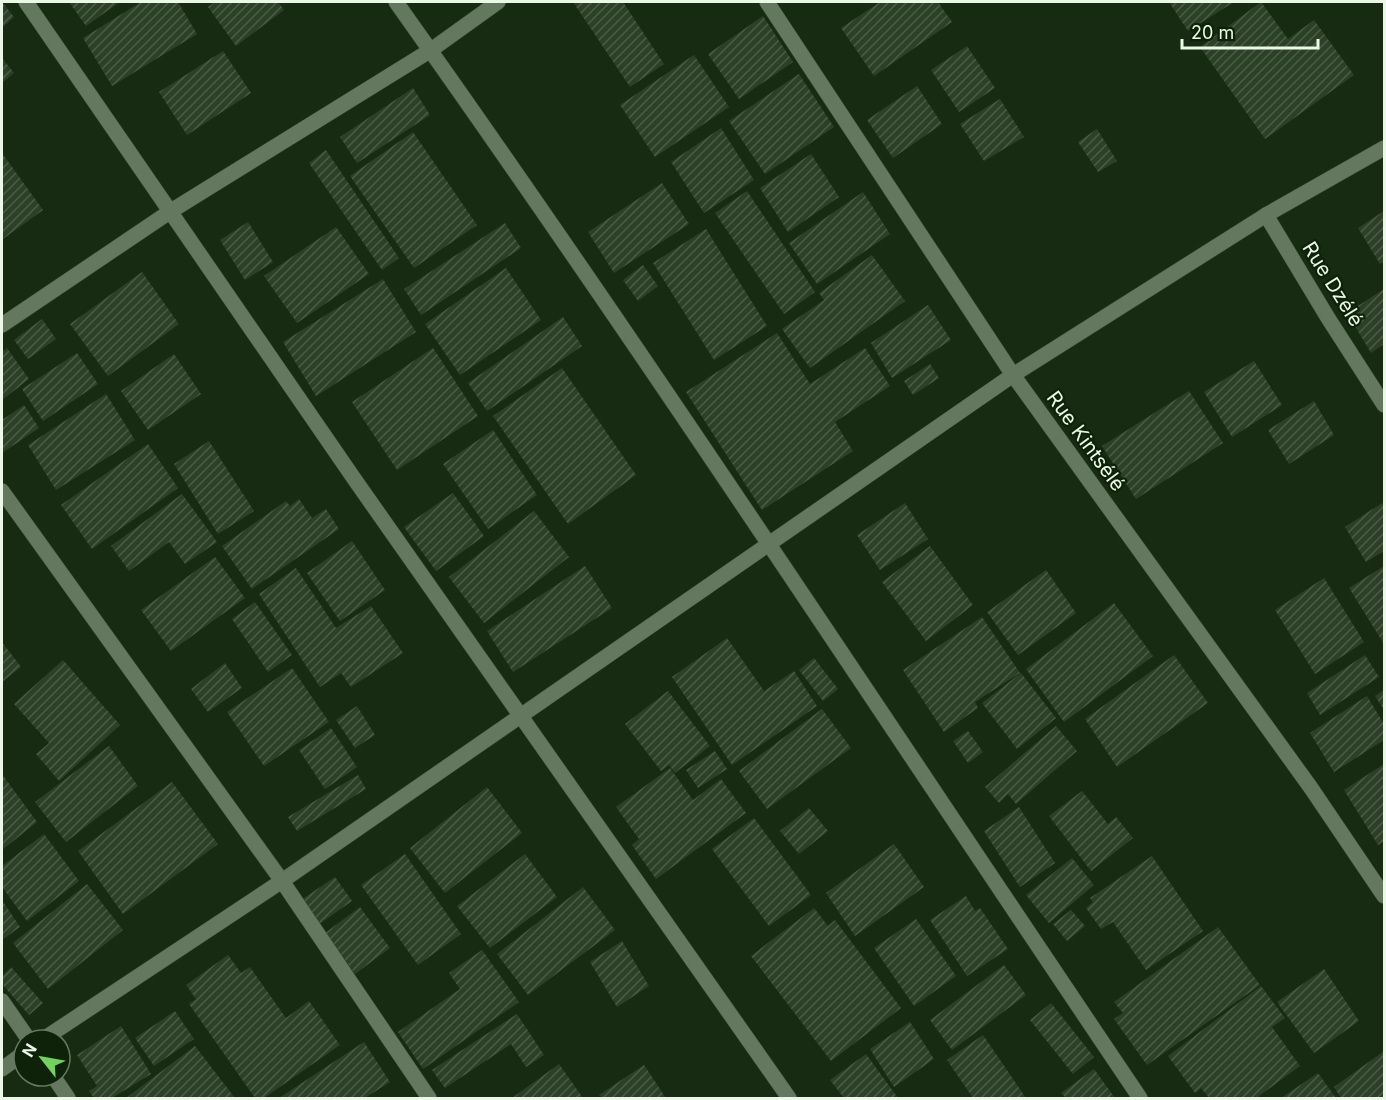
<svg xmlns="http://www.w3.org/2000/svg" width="1386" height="1100" font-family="Inter,sans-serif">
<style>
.building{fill:url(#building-hatch)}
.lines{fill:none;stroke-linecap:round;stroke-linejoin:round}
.minor-casing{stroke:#354831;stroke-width:16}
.minor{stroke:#63785f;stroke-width:15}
.labels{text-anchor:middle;stroke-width:4.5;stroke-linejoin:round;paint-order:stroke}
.street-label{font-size:20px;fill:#ebf8e8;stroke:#0e2109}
</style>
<defs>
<pattern id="building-hatch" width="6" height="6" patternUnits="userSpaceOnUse" patternTransform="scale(1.5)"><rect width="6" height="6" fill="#2c4027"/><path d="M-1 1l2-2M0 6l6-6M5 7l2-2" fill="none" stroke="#4b5c46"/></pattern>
</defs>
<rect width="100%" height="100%" fill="#172b13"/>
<g class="building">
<path d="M 2,2 L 14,17 L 2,28 Z"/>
<path d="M 69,2 L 120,2 L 86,26 Z"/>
<path d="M 141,2 L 178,2 L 197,34 L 112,86 L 83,38 Z"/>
<path d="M 215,2 L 278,2 L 284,10 L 236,46 L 208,7 Z"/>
<path d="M 573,2 L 623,2 L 664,64 L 630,87 Z"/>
<path d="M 880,2 L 938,2 L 952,22 L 874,76 L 841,28 Z"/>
<path d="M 1169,2 L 1234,2 L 1188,31 Z"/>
<path d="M 1261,2 L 1288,39 L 1314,20 L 1354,75 L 1265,139 L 1200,47 Z"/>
<path d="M 763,16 L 793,62 L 739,99 L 708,54 Z"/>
<path d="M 967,46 L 995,88 L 959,112 L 931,70 Z"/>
<path d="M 223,51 L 251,93 L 187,135 L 159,92 Z"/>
<path d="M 694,55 L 729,107 L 655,157 L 620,105 Z"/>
<path d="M 2,58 L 14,73 L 2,83 Z"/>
<path d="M 799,74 L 834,127 L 765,174 L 729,121 Z"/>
<path d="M 917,86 L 942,124 L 893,158 L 867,120 Z"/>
<path d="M 413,88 L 430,115 L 357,163 L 340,137 Z"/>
<path d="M 1000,99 L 1024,137 L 984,161 L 960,124 Z"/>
<path d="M 721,128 L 754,180 L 704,213 L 671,162 Z"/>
<path d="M 1097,129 L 1117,161 L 1098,172 L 1078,142 Z"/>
<path d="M 413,132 L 477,225 L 414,268 L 350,176 Z"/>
<path d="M 326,150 L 399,258 L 382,270 L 309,163 Z"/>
<path d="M 2,153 L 43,210 L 3,239 L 2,237 Z"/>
<path d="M 811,154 L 839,197 L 788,232 L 760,188 Z"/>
<path d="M 662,183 L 689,224 L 614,273 L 588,232 Z"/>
<path d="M 747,191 L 815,292 L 784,314 L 715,213 Z"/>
<path d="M 863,192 L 890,234 L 817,284 L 789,243 Z"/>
<path d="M 1384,211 L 1384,262 L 1380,264 L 1358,228 Z"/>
<path d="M 248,222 L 273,262 L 245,280 L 220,240 Z"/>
<path d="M 505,223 L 521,248 L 421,315 L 404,289 Z"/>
<path d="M 336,227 L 369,274 L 297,323 L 264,276 Z"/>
<path d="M 706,229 L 767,326 L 714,360 L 653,263 Z"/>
<path d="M 872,255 L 905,301 L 810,368 L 782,329 L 824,300 L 819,293 Z"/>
<path d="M 643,265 L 658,286 L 638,301 L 623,280 Z"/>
<path d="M 506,268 L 541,320 L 460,375 L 425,324 Z"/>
<path d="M 142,272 L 179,324 L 108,376 L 70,324 Z"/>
<path d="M 383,279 L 416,332 L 316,396 L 283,342 Z"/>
<path d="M 1384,289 L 1384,344 L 1371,353 L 1347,313 Z"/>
<path d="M 928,305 L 951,340 L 892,378 L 871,343 Z"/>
<path d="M 563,317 L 582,346 L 487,411 L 468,383 Z"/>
<path d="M 42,319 L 56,339 L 28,359 L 14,340 Z"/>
<path d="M 777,333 L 810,384 L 865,348 L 890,386 L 835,422 L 853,451 L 762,510 L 686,392 Z"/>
<path d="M 7,348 L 29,379 L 2,400 L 2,352 Z"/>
<path d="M 433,348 L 478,416 L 397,470 L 352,402 Z"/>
<path d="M 77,353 L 98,384 L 43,421 L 22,389 Z"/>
<path d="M 174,354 L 201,394 L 148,430 L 121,391 Z"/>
<path d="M 1254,361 L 1282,405 L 1232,437 L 1204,392 Z"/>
<path d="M 930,364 L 939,378 L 913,395 L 904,381 Z"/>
<path d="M 562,368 L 636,475 L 568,524 L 493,416 Z"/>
<path d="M 1189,391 L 1223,443 L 1136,499 L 1102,446 Z"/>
<path d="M 106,394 L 135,440 L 56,490 L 28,445 Z"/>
<path d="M 1314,401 L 1334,435 L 1289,464 L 1268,430 Z"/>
<path d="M 24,405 L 39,428 L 2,453 L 2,420 Z"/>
<path d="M 493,430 L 537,495 L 488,529 L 443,464 Z"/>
<path d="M 209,441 L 254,511 L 218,534 L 174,464 Z"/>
<path d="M 148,444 L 178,488 L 92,549 L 61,505 Z"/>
<path d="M 453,493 L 484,536 L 436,571 L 404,527 Z"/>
<path d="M 182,494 L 217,542 L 185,564 L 169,542 L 129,571 L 111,546 Z"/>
<path d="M 299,499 L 312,518 L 326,509 L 339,529 L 252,589 L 222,546 L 286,501 L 290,506 Z"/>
<path d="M 905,503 L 928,539 L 880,570 L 857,535 Z"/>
<path d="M 1382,503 L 1384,507 L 1384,551 L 1366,562 L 1345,527 Z"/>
<path d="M 534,511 L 569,557 L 484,623 L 449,577 Z"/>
<path d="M 352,541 L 385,590 L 340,621 L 307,573 Z"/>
<path d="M 930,546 L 973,605 L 926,641 L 882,582 Z"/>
<path d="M 215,557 L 245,598 L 171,651 L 141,610 Z"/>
<path d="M 585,566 L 612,608 L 513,672 L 487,631 Z"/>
<path d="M 1384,566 L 1384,644 L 1349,588 Z"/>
<path d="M 296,568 L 336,628 L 371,606 L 403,653 L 351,687 L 341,673 L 320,687 L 259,594 Z"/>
<path d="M 1046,570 L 1076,613 L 1018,655 L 987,612 Z"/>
<path d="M 1324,578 L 1364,642 L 1315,674 L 1275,610 Z"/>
<path d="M 255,602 L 292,655 L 268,672 L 232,619 Z"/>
<path d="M 1114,603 L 1153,656 L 1064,722 L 1026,669 Z"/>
<path d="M 982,617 L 1020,673 L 975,702 L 978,708 L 944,732 L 903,670 Z"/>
<path d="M 727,638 L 764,691 L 794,671 L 817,706 L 732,765 L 672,677 Z"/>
<path d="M 2,642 L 21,667 L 2,682 Z"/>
<path d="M 1174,655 L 1208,703 L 1117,767 L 1085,719 Z"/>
<path d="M 1365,655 L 1379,677 L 1320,715 L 1307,693 Z"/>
<path d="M 814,658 L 838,689 L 823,701 L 799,670 Z"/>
<path d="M 63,660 L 120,725 L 59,781 L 36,754 L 49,743 L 14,704 Z"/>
<path d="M 225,663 L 242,688 L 208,712 L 191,689 Z"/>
<path d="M 292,668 L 329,722 L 264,766 L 227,712 Z"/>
<path d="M 1021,673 L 1056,718 L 1017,749 L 982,703 Z"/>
<path d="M 1384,690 L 1384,710 L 1375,696 Z"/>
<path d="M 668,691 L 710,746 L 675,773 L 669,765 L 661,771 L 625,724 Z"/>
<path d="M 1367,696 L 1384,724 L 1384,740 L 1334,772 L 1310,733 Z"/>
<path d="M 357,706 L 375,735 L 355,748 L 336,720 Z"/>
<path d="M 822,709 L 851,748 L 767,809 L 739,771 Z"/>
<path d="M 1056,726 L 1077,751 L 1016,804 L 1008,794 L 999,803 L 985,787 Z"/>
<path d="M 331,728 L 357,767 L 325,789 L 299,750 Z"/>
<path d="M 968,731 L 983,752 L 968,763 L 953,741 Z"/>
<path d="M 109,746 L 138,786 L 66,842 L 35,802 Z"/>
<path d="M 715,751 L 727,769 L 698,788 L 686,770 Z"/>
<path d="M 1384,764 L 1384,841 L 1378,845 L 1344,790 Z"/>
<path d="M 670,768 L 693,800 L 721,779 L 746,813 L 656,879 L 632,845 L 639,839 L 616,807 Z"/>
<path d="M 2,774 L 37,822 L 2,850 Z"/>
<path d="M 358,775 L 366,789 L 297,831 L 288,817 Z"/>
<path d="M 172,782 L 218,844 L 123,914 L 78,851 Z"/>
<path d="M 487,787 L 522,833 L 445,893 L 410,848 Z"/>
<path d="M 1082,791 L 1108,824 L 1116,817 L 1133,838 L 1091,871 L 1049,816 Z"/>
<path d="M 1019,807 L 1055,863 L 1020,887 L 984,831 Z"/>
<path d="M 809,808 L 828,831 L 799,854 L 780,831 Z"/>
<path d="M 754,818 L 811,895 L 769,926 L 712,849 Z"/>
<path d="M 44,834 L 79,881 L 27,921 L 2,887 L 2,866 Z"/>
<path d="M 894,844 L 924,887 L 855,936 L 826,893 Z"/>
<path d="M 405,854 L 461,934 L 418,965 L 361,885 Z"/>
<path d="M 525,854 L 557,897 L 490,948 L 457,906 Z"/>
<path d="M 1152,856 L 1203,931 L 1146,970 L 1113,922 L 1101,929 L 1086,908 L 1093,902 L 1090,898 Z"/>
<path d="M 1072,858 L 1094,885 L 1049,923 L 1026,895 Z"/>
<path d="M 335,877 L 352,901 L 318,925 L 301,900 Z"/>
<path d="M 87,884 L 123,930 L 48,989 L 13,943 Z"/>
<path d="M 583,887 L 615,930 L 528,995 L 497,954 Z"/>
<path d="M 966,896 L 975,911 L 980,908 L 1008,949 L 967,976 L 930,920 Z"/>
<path d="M 2,900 L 20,927 L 2,940 Z"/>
<path d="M 360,907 L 390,948 L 355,974 L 325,933 Z"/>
<path d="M 814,908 L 828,926 L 835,920 L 901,1008 L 831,1061 L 751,956 Z"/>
<path d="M 1071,910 L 1085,926 L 1067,941 L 1053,924 Z"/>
<path d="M 916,919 L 956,976 L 914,1006 L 874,948 Z"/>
<path d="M 1218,927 L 1260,985 L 1147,1065 L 1114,1019 L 1123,1013 L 1114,1002 Z"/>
<path d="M 622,941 L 649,986 L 617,1007 L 590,962 Z"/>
<path d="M 482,950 L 519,1002 L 423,1069 L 398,1032 L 460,989 L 449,973 Z"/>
<path d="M 228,955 L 241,973 L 250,967 L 286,1018 L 309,1001 L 340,1045 L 264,1098 L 255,1098 L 189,1004 L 196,999 L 186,985 Z"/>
<path d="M 1004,965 L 1026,995 L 952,1050 L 930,1020 Z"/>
<path d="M 11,967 L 43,1003 L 29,1015 L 2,984 L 2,976 Z"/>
<path d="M 1324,969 L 1359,1021 L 1314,1053 L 1277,1002 Z"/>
<path d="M 1261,986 L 1285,1018 L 1272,1027 L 1300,1066 L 1259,1096 L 1260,1098 L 1209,1098 L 1201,1088 L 1195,1093 L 1168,1056 Z"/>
<path d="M 1051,1003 L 1094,1057 L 1073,1074 L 1030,1020 Z"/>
<path d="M 175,1011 L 194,1039 L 154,1066 L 135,1038 Z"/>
<path d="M 517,1014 L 544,1055 L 526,1067 L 511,1044 L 445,1088 L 432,1070 Z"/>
<path d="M 910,1022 L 934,1059 L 894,1087 L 870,1049 Z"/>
<path d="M 121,1026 L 151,1074 L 112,1098 L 94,1098 L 89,1091 L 97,1086 L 77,1055 Z"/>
<path d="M 983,1035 L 1026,1098 L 973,1098 L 947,1060 Z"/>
<path d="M 364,1042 L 390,1082 L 365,1098 L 279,1098 Z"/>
<path d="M 195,1046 L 235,1098 L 126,1098 Z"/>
<path d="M 1384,1051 L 1384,1098 L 1341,1098 L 1334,1087 Z"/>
<path d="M 866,1054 L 898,1098 L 844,1098 L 830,1080 Z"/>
<path d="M 559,1064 L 583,1098 L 512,1098 Z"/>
<path d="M 644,1065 L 666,1098 L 602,1098 L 599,1095 Z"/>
<path d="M 1094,1069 L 1115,1098 L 1066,1098 L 1061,1093 Z"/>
<path d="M 1318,1073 L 1336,1098 L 1281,1098 Z"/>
</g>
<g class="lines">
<g class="minor-casing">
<g id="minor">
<path d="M 26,2 L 355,480 L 789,1098"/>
<path d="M 396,2 C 652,362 893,732 1140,1098"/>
<path d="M 767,2 L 1013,375 L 1311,788 L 1384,896"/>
<path d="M 1266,215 L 1328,318 L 1384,405"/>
<path d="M 2,325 L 171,211 L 431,50 L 498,2"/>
<path d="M 2,491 L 282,881 L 429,1098"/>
<path d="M 2,1001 L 29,1040"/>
<path d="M 42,1040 L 282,881 L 1013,375 L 1266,215 L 1384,148"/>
<path d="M 2,1069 L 24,1053"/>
<path d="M 53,1076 L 68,1098"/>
</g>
</g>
<use href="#minor" class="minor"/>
</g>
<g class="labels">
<g class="street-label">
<text transform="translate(1333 284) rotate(58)" y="7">Rue Dzélé</text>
<text transform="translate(1086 441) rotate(54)" y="7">Rue Kintsélé</text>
</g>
</g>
<rect width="1386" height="1100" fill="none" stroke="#ebf8e8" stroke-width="6"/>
<g transform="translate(42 1058) rotate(301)"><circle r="28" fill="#0e2109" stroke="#667762" stroke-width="1.5"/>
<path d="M0-4.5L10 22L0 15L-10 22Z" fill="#73d25d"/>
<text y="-9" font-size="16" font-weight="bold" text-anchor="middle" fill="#ebf8e8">N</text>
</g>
<path d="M1182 39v9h136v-9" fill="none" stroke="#ebf8e8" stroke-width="3"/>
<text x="1191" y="39" font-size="18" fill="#ebf8e8" stroke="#0e2109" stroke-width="4.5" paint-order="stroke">20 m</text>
</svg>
